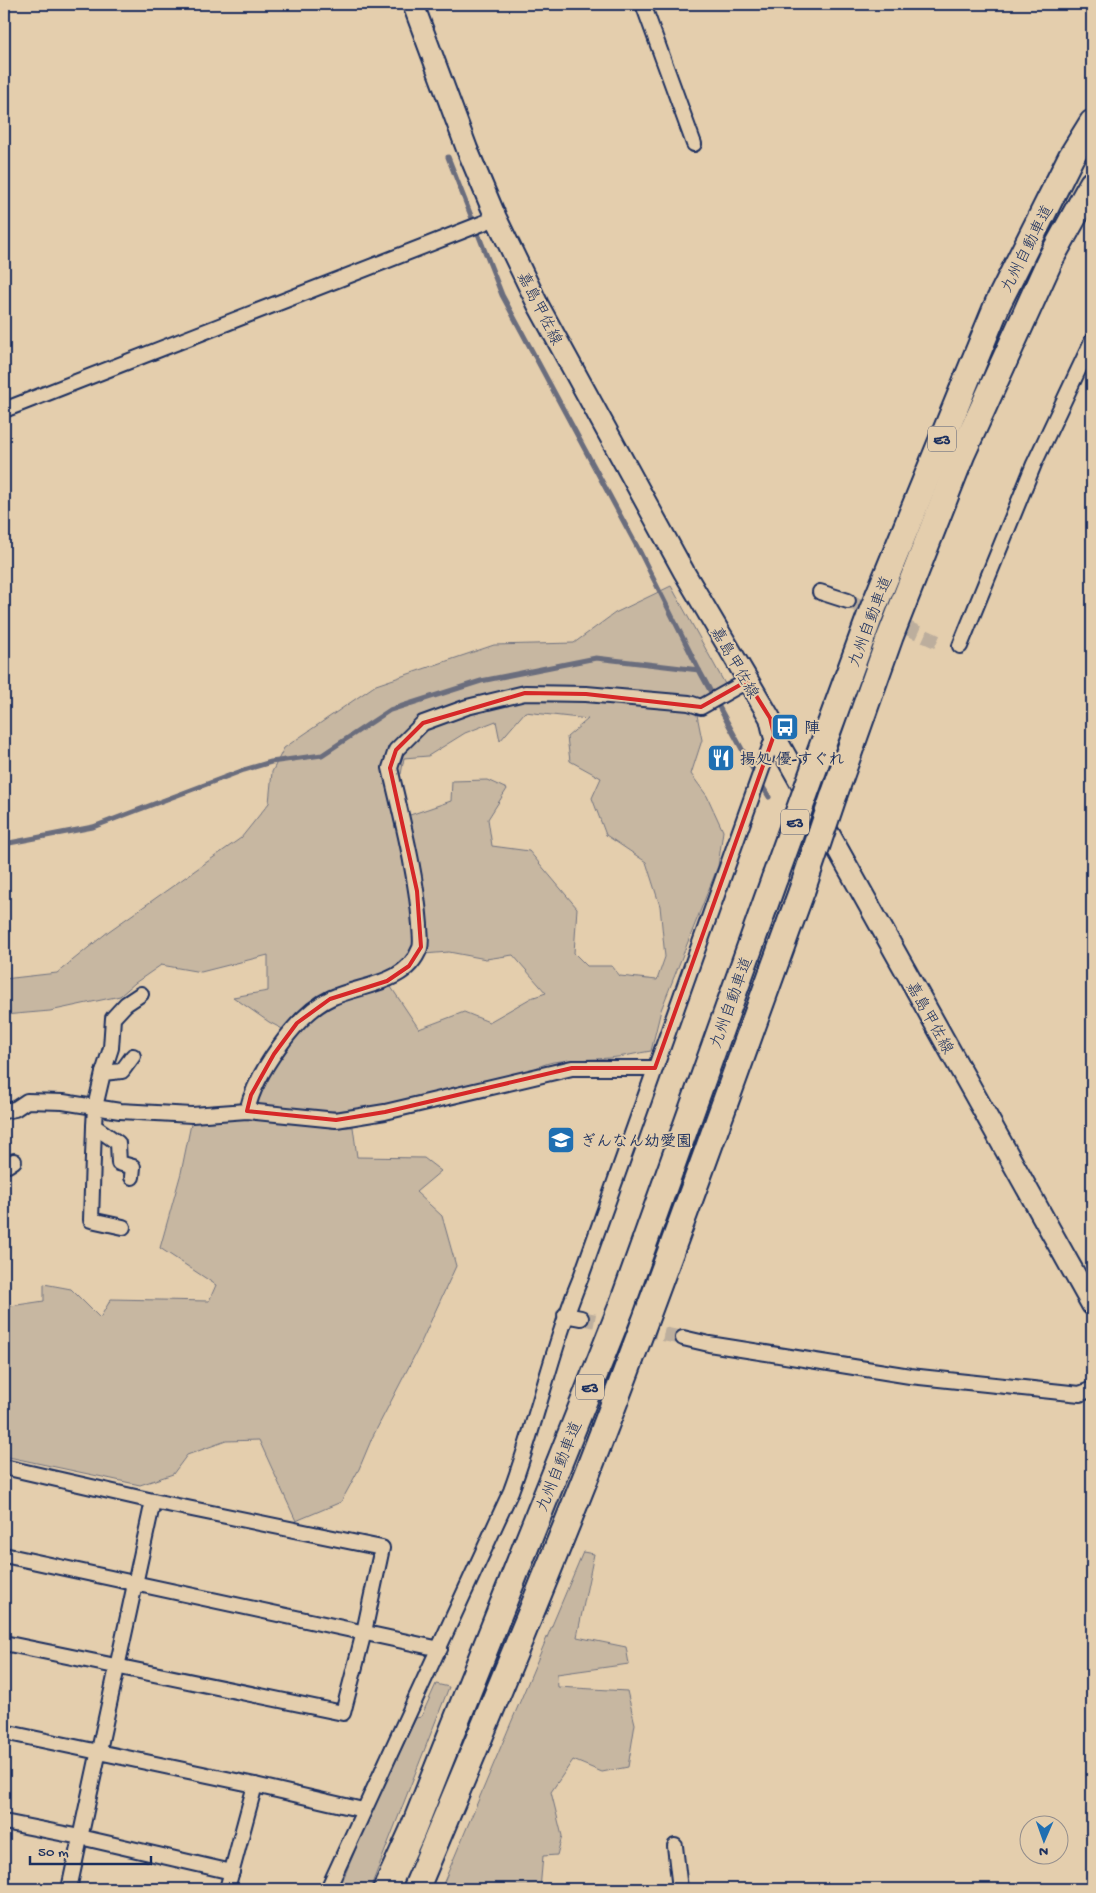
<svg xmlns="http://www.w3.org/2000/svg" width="1096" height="1893" font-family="'Gochi Hand','Klee One',sans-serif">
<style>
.green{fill:#c7b7a1;stroke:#717380;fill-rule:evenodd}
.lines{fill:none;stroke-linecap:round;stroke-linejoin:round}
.stream{stroke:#6b6d7d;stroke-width:5}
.street-tunnel{stroke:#bcae9d;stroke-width:14;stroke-dasharray:14 7;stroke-linecap:butt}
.street-casing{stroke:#1b2f5e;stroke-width:18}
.secondary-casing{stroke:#1b2f5e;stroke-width:24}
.highway-casing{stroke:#1b2f5e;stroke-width:29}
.street{stroke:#e4cead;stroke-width:14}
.secondary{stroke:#e4cead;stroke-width:20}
.highway{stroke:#e4cead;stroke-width:25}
.highway-bridge-casing{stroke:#1b2f5e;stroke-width:29;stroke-linecap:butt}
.highway-bridge{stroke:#e4cead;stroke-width:25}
.marked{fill:none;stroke:#d62828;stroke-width:4;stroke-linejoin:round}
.labels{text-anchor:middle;stroke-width:4;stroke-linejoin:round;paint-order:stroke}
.shield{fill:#e4cead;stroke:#575f76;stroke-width:1}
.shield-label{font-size:15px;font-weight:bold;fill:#1b2f5e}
.street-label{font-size:16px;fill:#1b2f5e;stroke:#e4cead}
.poi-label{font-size:16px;font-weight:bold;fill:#1b2f5e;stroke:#e4cead;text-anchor:start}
</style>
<rect width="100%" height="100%" fill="#e4cead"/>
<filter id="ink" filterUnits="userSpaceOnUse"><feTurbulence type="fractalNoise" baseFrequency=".02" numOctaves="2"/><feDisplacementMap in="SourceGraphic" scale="10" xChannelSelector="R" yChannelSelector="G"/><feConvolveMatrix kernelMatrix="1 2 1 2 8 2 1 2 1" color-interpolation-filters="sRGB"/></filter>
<g filter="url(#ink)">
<g class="green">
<path d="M 671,586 L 725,684 L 696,710 L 702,740 L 691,774 L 707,796 L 723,831 L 718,866 L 661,1010 L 651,1051 C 637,1053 623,1057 609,1058 C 591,1060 571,1059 553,1062 C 539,1065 527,1073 513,1077 C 461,1092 297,1130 253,1102 L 294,1035 L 269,1022 L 233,997 L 268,991 L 268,955 L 201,972 L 161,965 L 135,983 L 120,996 L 50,1011 L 4,1015 L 4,979 L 57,973 L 109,931 L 241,838 L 269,803 L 272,772 L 284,748 L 376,685 L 494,645 L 574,643 L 615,613 ZM 525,712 L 588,719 L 567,737 L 570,761 L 601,778 L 592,798 L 606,835 L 646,862 L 660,906 L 665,957 L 657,980 L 620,976 L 612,966 L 587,966 L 574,953 L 577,908 L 529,851 L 492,846 L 488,819 L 507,789 L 487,780 L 452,781 L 451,801 L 410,815 L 384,778 L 401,774 L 404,758 L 428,756 L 465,733 L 496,721 L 500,741 ZM 449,952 L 486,959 L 513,955 L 546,993 L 531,998 L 489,1022 L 464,1012 L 419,1029 L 387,981 L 424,954 Z"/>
<path d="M 240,1117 L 333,1128 L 353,1127 L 357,1157 L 424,1158 L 441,1171 L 416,1192 L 442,1216 L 456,1266 L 418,1349 L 372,1438 L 359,1469 L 341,1502 L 296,1521 L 259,1440 L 226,1441 L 187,1455 L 173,1474 L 140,1485 L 4,1456 L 4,1307 L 44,1301 L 44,1284 L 71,1289 L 100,1318 L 111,1299 L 209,1301 L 216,1285 L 160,1248 L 181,1173 L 192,1119 Z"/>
<path d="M 583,1552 L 594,1554 L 577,1637 L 626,1647 L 629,1664 L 557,1674 L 558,1687 L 627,1691 L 635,1724 L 628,1767 L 602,1772 L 573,1760 L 551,1792 L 562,1836 L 557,1855 L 543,1856 L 540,1889 L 441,1889 Z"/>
<path d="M 436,1684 L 449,1687 L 370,1889 L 339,1889 L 367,1822 L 416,1718 L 421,1717 Z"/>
</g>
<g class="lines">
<g class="stream">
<path d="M 448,157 L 502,295 L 641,554 L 699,670"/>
<path d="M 760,782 L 769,797"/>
<path d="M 4,844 L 93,827 L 244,770 L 271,762 L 322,755 L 390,710 L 481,681 L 596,658 L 699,670 L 756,775"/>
</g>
<g class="street-tunnel">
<path d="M 848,601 L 940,643"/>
<path d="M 581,1318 L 683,1338"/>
</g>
<g class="street-casing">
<g id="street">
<path d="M 643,4 L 694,144"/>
<path d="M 4,410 L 496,218"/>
<path d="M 820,592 L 848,601"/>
<path d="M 960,646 L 1034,464 L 1092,341"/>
<path d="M 103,1073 L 111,1048 L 113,1018 L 126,1004 L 141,994"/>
<path d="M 4,1111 L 15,1109 L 27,1101 L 63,1102 L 120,1111 L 192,1115 L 247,1111 L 336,1120 L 385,1112 L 572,1068 L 655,1068"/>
<path d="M 247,1111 C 255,1075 296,1014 331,998 C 362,984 406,985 420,948 C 422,942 420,932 420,925 C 416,872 402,820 390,768 L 396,750 L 423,723 L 467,707 L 525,693 L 586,694 L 689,703 L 701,707 L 747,681"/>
<path d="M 94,1126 L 91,1220 L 123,1227"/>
<path d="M 4,1165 L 8,1165 L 14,1161"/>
<path d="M 132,1177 L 133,1167 L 119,1163 L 118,1143 L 94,1126 L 95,1107 L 103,1073 L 122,1071 L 133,1056"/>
<path d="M 565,1315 L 581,1318"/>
<path d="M 683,1338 L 709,1344 L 910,1376 L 1080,1394 L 1092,1389"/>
<path d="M 4,1467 L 153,1501 L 382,1548 L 364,1632 L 343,1713 L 4,1643"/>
<path d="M 4,1555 L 440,1649"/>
<path d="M 4,1732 L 255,1785 L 363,1810"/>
<path d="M 4,1822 L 80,1837 L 232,1872"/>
<path d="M 675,1846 L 680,1889"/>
<path d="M 69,1889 L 153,1501"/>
<path d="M 227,1889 L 255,1785"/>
<path d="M 328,1889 L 511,1491 C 537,1421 552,1347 581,1277 L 774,735"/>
</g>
</g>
<g class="secondary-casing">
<path id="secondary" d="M 413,4 L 467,149 L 496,218 L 538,305 L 684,572 L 770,718 L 774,735 L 1092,1305"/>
</g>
<g class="highway-casing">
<g id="highway">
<path d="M 815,766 L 870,616 L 998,303 L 1071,157 L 1092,123"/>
<path d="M 834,795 L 890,637 L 962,454 L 1051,258 L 1092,184"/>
<path d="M 386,1889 L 412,1832 L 621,1308 L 775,877"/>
<path d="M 416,1889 C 475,1749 534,1608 590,1466 C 664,1276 732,1082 802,890"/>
</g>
</g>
<use href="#street" class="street"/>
<use href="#secondary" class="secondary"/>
<use href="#highway" class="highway"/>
<g class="highway-bridge-casing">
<g id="highway-bridge">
<path d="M 775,877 L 815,766"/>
<path d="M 802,890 L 834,795"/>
</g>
</g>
<use href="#highway-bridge" class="highway-bridge"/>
</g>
</g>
<path class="marked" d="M 747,681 L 770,718 L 774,735 L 655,1068 L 572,1068 L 385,1112 L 336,1120 L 247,1111 L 251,1095 L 274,1054 L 297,1023 L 330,999 L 387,981 L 409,966 L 421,947 L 417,891 L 390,768 L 396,750 L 423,723 L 525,693 L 586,694 L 701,707 Z"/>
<defs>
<g id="bus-square" transform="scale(1.4375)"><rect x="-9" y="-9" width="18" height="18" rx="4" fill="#1f6fb2" stroke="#e4cead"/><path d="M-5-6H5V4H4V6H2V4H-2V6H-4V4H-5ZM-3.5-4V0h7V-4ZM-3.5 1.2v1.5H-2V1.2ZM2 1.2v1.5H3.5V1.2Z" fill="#fff"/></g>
<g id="restaurant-square" transform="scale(1.4375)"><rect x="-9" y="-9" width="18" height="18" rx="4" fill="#1f6fb2" stroke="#e4cead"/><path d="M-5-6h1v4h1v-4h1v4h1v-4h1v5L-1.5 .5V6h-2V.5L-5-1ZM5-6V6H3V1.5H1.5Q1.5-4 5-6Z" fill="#fff"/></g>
<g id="school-square" transform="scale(1.4375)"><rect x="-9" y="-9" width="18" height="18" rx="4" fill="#1f6fb2" stroke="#e4cead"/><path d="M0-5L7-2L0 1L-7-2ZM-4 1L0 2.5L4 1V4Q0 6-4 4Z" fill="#fff"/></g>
</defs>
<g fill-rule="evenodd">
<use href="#bus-square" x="785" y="727"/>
<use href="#restaurant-square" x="721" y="758"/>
<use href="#school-square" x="561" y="1140"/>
</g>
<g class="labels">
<g class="shield">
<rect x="928" y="426.5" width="28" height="25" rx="4"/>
<rect x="781" y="809.5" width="28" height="25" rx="4"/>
<rect x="576" y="1374.5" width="28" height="25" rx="4"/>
</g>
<g class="shield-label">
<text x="942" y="444">E3</text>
<text x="795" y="827">E3</text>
<text x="590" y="1392">E3</text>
</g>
<g class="street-label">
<text transform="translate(1026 248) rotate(-63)" y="6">九州自動車道</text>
<text transform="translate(541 308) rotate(63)" y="6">嘉島甲佐線</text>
<text transform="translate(869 621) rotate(-69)" y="6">九州自動車道</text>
<text transform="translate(736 662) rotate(60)" y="6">嘉島甲佐線</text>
<text transform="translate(730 1002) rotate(-70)" y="6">九州自動車道</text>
<text transform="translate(931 1017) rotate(61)" y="6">嘉島甲佐線</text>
<text transform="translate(558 1466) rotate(-68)" y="6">九州自動車道</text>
</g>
<g class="poi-label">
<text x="804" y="733">陣</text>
<text x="740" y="764">揚処 優-すぐれ</text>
<text x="580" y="1146">ぎんなん幼愛園</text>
</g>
</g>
<rect width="1096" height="1893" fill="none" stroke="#e4cead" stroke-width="20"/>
<rect x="10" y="10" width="1076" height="1873" fill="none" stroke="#1b2f5e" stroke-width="2" filter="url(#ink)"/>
<g transform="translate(1044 1840) rotate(182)"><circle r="24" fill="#e4cead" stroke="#948e8d"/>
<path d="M0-4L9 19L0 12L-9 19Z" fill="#1f6fb2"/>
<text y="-8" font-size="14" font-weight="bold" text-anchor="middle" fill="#1b2f5e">N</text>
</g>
<path d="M30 1856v8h121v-8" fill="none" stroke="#1b2f5e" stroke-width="2.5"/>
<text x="38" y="1856" font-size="15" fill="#1b2f5e" stroke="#e4cead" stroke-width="4" paint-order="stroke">50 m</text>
</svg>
